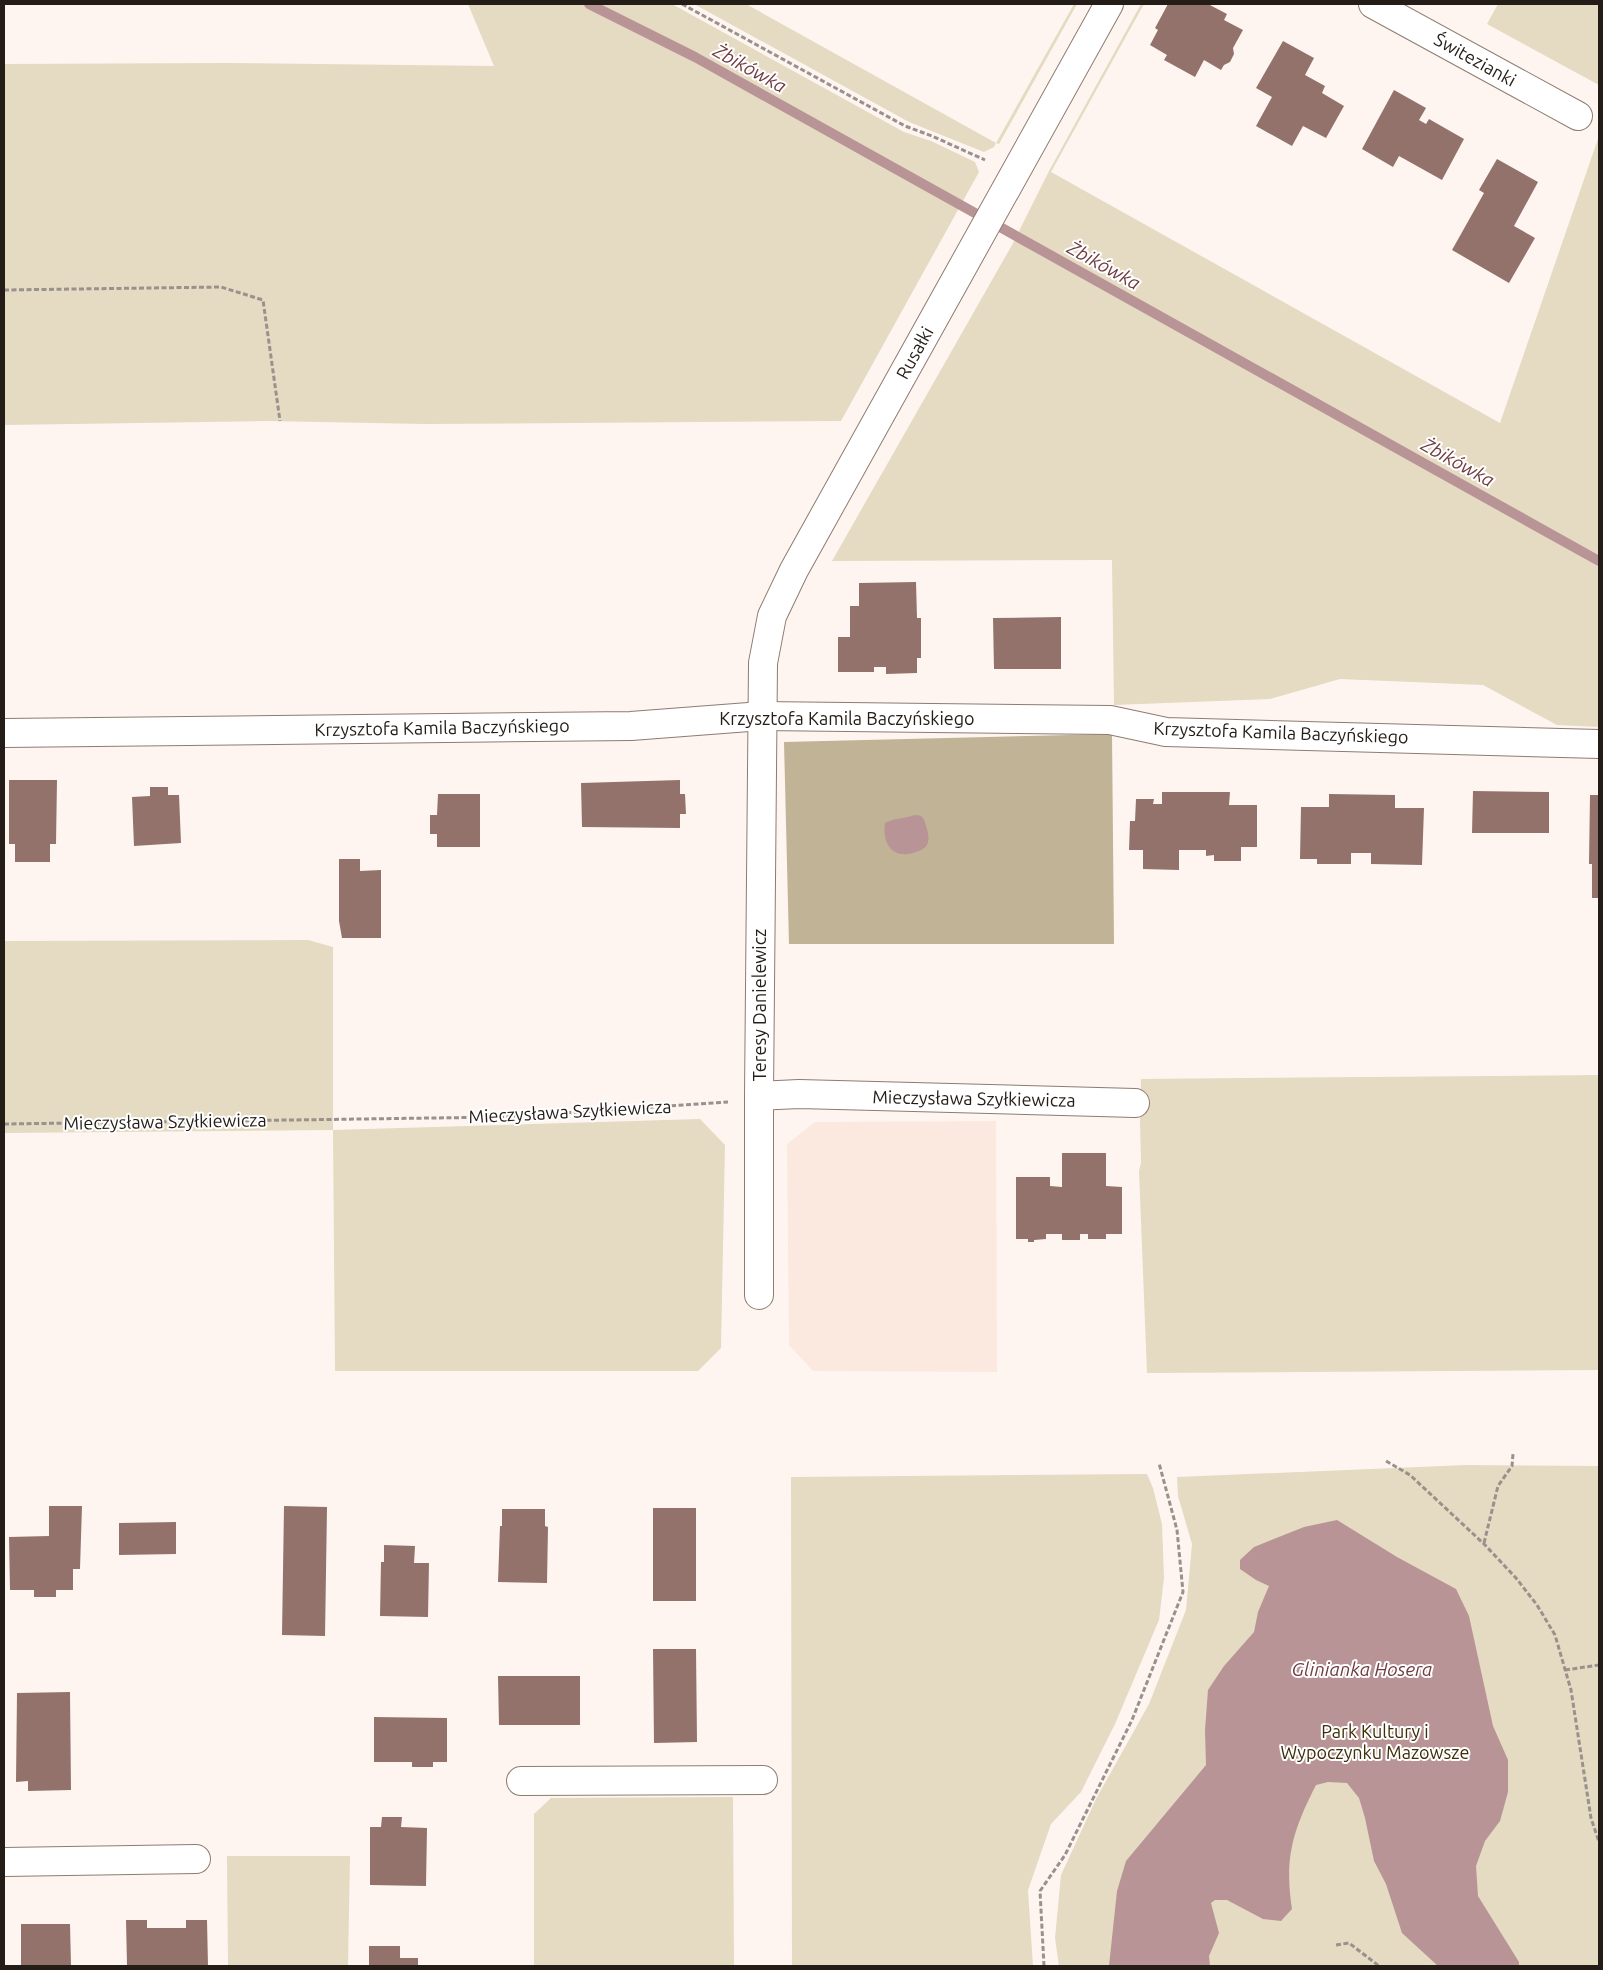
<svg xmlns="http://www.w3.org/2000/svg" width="1603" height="1970" font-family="Ubuntu,sans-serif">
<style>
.built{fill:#fbe9df}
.green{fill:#e5dac2}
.forest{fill:#c0b396}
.water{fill:#b89496}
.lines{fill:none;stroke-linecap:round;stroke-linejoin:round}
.stream{stroke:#b89496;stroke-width:10}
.building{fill:#93726b}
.minor-casing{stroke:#8e7b70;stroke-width:30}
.path{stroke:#99918c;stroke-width:3;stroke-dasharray:5 2.5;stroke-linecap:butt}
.minor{stroke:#fff;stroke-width:28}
.labels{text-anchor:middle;stroke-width:4;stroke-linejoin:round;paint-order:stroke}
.street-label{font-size:18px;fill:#231c17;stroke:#fff}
.park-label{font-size:18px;fill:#3d2e06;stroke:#fff}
.water-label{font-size:19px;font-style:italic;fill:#703c41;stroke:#fff}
</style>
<rect width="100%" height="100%" fill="#fef5f0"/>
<path class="built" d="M 996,1121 L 997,1372 L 813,1371 L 789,1345 L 787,1144 L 815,1122 Z"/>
<g class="green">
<path d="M 468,4 L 672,4 L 904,132 L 931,141 L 975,162 L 979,172 L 841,421 L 425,424 L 266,421 L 4,425 L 4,64 L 227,63 L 494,66 Z"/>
<path d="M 694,4 L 746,4 L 996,143 L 1074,4 L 1077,4 L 999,144 L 996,143 L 994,147 L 984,152 L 909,122 Z"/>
<path d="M 1141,4 L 1144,4 L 1051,172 L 1500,423 L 1599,136 L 1599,727 L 1557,725 L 1483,685 L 1340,679 L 1270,699 L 1114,705 L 1112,560 L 832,561 L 1012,245 L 1049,171 Z"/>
<path d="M 1498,4 L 1599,4 L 1599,85 L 1487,24 Z"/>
<path d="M 308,940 L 333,947 L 333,1130 L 700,1119 L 725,1145 L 721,1348 L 698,1371 L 335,1371 L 333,1130 L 4,1133 L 4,941 Z"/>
<path d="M 1599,1075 L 1599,1370 L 1147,1373 L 1139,1171 L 1141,1163 L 1140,1121 L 1141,1079 Z"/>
<path d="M 1466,1465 L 1599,1466 L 1599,1966 L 1059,1966 L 1055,1938 L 1061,1875 L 1096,1799 L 1149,1704 L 1186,1610 L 1192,1544 L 1178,1496 L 1177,1477 Z"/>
<path d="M 1147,1474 L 1153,1488 L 1162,1524 L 1164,1578 L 1159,1620 L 1115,1724 L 1081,1792 L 1051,1824 L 1028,1890 L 1033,1966 L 792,1966 L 791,1477 Z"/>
<path d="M 733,1797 L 734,1966 L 534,1966 L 534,1814 L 551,1798 Z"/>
<path d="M 227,1856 L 350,1856 L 348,1966 L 228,1966 Z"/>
</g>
<path class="forest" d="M 1112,734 L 1114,944 L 789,944 L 784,742 Z"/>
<g class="water">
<path d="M 914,815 C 923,815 924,818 926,826 C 928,833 930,839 927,845 C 924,850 918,851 913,853 C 892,859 882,843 885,823 C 893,818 905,819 914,815 Z"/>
<path d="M 1337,1520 L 1397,1557 L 1456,1589 L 1469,1616 L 1493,1726 L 1508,1760 L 1508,1792 L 1500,1821 L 1485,1841 L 1476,1866 L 1478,1896 L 1519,1962 L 1519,1966 L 1438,1966 L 1402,1933 L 1386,1884 L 1374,1861 L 1365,1818 L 1359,1798 L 1347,1783 L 1328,1782 L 1316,1785 C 1293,1830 1284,1858 1292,1909 L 1281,1921 L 1263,1919 L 1227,1900 L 1215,1900 L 1211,1903 L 1219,1933 L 1209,1956 L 1210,1966 L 1109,1966 L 1117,1891 L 1126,1861 L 1206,1765 L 1205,1730 L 1208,1690 L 1224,1666 L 1254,1632 L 1258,1612 L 1269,1586 L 1256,1580 L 1240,1569 L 1240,1560 L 1254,1547 L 1304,1527 Z"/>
</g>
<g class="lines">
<path class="stream" d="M 589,4 L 695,57 L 1599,561"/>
</g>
<g class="building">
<path d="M 1168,4 L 1208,4 L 1227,14 L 1224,20 L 1243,30 L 1233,48 L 1234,54 L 1230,62 L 1224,65 L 1221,70 L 1204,60 L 1195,77 L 1164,60 L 1167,55 L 1150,45 L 1158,30 L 1155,28 Z"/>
<path d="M 1283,41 L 1314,58 L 1305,75 L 1325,86 L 1322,93 L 1344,106 L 1326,138 L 1303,126 L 1292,146 L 1256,126 L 1272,97 L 1256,88 Z"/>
<path d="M 1394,90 L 1426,108 L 1419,120 L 1426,124 L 1429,119 L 1464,139 L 1442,180 L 1399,156 L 1393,167 L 1362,149 Z"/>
<path d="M 1497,159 L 1538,182 L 1514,226 L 1535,238 L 1509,283 L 1452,250 L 1484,193 L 1479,190 Z"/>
<path d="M 916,582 L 917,618 L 921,618 L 921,658 L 917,658 L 917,673 L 886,674 L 886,667 L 874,667 L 874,672 L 838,672 L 838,637 L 850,637 L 850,606 L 859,606 L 859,583 Z"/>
<path d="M 1061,617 L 1061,669 L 994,669 L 993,618 Z"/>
<path d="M 9,780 L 57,780 L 56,844 L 50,844 L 50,862 L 15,862 L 15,844 L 9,844 Z"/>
<path d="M 680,780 L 680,794 L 685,794 L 686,814 L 680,814 L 680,828 L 582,827 L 581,783 Z"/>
<path d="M 150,787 L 168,787 L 168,795 L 179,795 L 181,843 L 134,846 L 132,797 L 150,796 Z"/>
<path d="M 1473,791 L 1549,792 L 1549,833 L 1472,833 Z"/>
<path d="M 1162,792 L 1230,792 L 1229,805 L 1257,805 L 1257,847 L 1241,847 L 1241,861 L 1214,861 L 1214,855 L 1206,856 L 1206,850 L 1179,850 L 1179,870 L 1143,869 L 1143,850 L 1129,850 L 1130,821 L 1135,821 L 1136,799 L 1154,799 L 1153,804 L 1162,804 Z"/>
<path d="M 438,794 L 480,794 L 480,847 L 437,847 L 437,834 L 430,834 L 430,815 L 437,815 Z"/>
<path d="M 1329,794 L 1395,795 L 1395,808 L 1424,808 L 1422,865 L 1371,864 L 1371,853 L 1351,853 L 1351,864 L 1317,864 L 1317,859 L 1300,859 L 1301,807 L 1329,807 Z"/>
<path d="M 1590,795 L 1599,795 L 1599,898 L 1592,898 L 1592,864 L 1589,864 Z"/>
<path d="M 339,859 L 360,859 L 360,871 L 381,870 L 381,938 L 342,938 L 339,921 Z"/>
<path d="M 1062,1153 L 1106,1153 L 1106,1186 L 1122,1187 L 1122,1234 L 1106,1234 L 1106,1239 L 1088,1239 L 1088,1234 L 1080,1234 L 1080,1240 L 1062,1240 L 1062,1234 L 1046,1234 L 1046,1239 L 1034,1240 L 1034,1242 L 1028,1242 L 1028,1239 L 1016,1239 L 1016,1177 L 1050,1177 L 1050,1186 L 1062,1187 Z"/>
<path d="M 49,1506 L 82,1506 L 80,1569 L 73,1569 L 73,1590 L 56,1590 L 56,1597 L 34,1597 L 34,1590 L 10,1590 L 9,1537 L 49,1536 Z"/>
<path d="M 284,1506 L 327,1507 L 325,1636 L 282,1635 Z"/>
<rect x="653" y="1508" width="43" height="93"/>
<path d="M 502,1509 L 545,1509 L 545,1526 L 548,1527 L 547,1583 L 498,1582 L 500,1526 L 502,1526 Z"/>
<path d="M 176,1522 L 176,1554 L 119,1555 L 119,1523 Z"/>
<path d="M 384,1545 L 415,1546 L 414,1563 L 429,1563 L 428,1617 L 380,1616 L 381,1562 L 384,1562 Z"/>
<path d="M 653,1649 L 696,1649 L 697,1742 L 654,1743 Z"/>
<path d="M 498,1676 L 580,1676 L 580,1725 L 499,1725 Z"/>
<path d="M 70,1692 L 71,1790 L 28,1791 L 28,1781 L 16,1782 L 17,1693 Z"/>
<path d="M 374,1717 L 447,1718 L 447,1762 L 433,1762 L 433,1767 L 412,1767 L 412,1762 L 374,1762 Z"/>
<path d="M 382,1817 L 402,1817 L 401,1827 L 427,1828 L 426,1886 L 370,1885 L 370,1827 L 381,1827 Z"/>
<path d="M 126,1920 L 147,1920 L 147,1928 L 186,1928 L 186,1920 L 207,1920 L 208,1966 L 127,1966 Z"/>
<path d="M 21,1924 L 70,1924 L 71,1966 L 21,1966 Z"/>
<path d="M 369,1946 L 400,1946 L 400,1958 L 418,1958 L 418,1966 L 369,1966 Z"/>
</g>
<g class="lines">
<g class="minor-casing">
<g id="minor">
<path d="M 1373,4 L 1578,116"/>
<path d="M 4,733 L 631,726 L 762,716 L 1110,720 L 1166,732 L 1599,744"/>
<path d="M 759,1096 L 799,1094 L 1135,1103"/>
<path d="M 759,1295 L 759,1096 L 763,663 L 772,616 L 794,570 L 1109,4"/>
<path d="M 521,1781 L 763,1780"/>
<path d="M 4,1862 L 196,1859"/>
</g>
</g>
<g class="path">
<path d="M 682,4 L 905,126 L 932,136 L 985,160"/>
<path d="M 4,290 L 221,287 L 263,300 L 280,421"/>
<path d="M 4,1124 L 504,1117 L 728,1102"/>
<path d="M 1386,1461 L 1410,1475 L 1484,1544 L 1516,1578 L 1537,1605 L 1555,1635 L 1571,1690 L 1591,1818 L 1599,1842"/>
<path d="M 1484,1543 L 1498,1486 L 1512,1466 L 1513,1454"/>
<path d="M 1565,1670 L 1599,1665"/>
<path d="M 1336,1945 L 1349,1943 L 1379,1966"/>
<path d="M 1044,1966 L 1040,1891 L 1065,1855 L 1132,1720 L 1183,1592 L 1177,1530 L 1159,1463"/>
</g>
<use href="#minor" class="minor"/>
</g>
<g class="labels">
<g class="street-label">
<text transform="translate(1475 60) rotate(29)" y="6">Świtezianki</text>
<text transform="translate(915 353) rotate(-61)" y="6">Rusałki</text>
<text x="847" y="725">Krzysztofa Kamila Baczyńskiego</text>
<text transform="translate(442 728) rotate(-1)" y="6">Krzysztofa Kamila Baczyńskiego</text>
<text transform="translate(1281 733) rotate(2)" y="6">Krzysztofa Kamila Baczyńskiego</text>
<text transform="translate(760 1005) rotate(-90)" y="6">Teresy Danielewicz</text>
<text transform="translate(974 1099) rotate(1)" y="6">Mieczysława Szyłkiewicza</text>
<text transform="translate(570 1112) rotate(-3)" y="6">Mieczysława Szyłkiewicza</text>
<text transform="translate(165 1122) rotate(-1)" y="6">Mieczysława Szyłkiewicza</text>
</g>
<g class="park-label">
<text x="1375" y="1738">Park Kultury i<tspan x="1375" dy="21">Wypoczynku Mazowsze</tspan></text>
</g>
<g class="water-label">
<text transform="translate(750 68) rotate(29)" y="7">Żbikówka</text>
<text transform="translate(1104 265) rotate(29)" y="7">Żbikówka</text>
<text transform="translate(1458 462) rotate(29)" y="7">Żbikówka</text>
<text x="1362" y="1676">Glinianka Hosera</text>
</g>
</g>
<rect width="1603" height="1970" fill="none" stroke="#231c17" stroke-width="10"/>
</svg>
